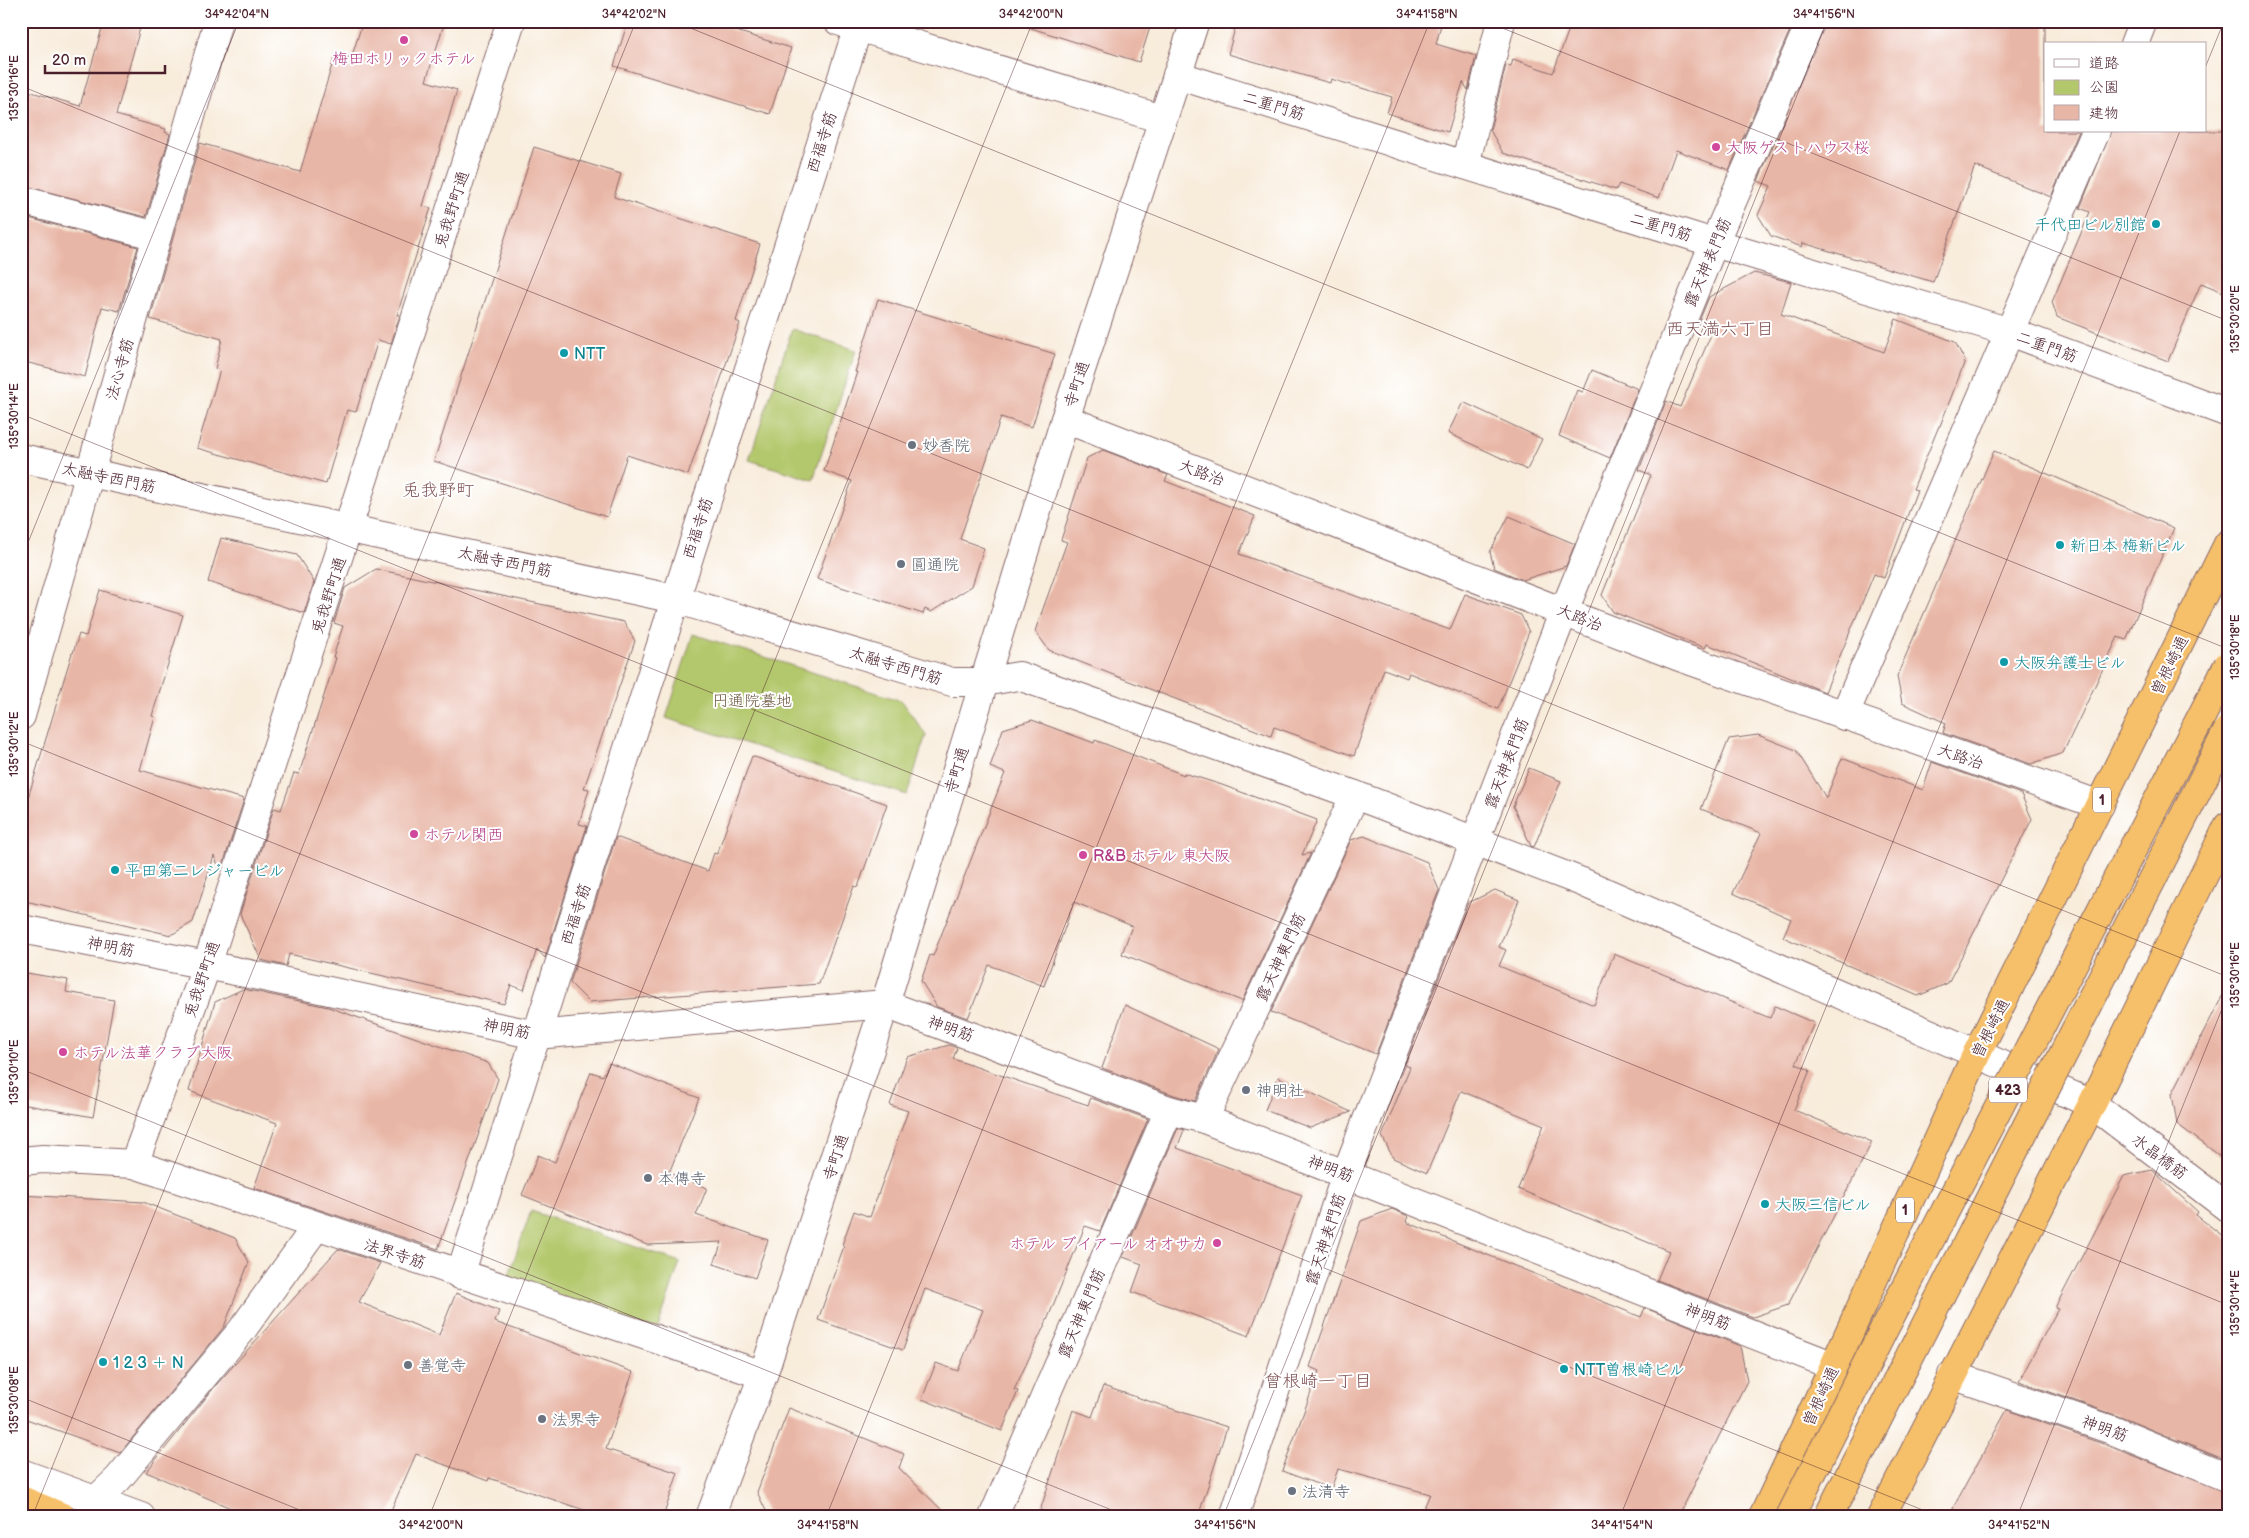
<svg xmlns="http://www.w3.org/2000/svg" width="2249" height="1538" font-family="'Balsamiq Sans','Klee One',sans-serif">
<style>
.green{fill:#b3c86c;stroke:#7e744c}
.building{fill:#e8b6a6}
.lines{fill:none;stroke-linecap:round;stroke-linejoin:round}
.minor-casing{stroke:#876769;stroke-width:30}
.tertiary-casing{stroke:#876769;stroke-width:30}
.trunk-casing{stroke:#876769;stroke-width:30}
.minor{stroke:#fff;stroke-width:28}
.tertiary{stroke:#fff;stroke-width:28}
.trunk{stroke:#f6c06b;stroke-width:28}
.trunk-bridge-casing{stroke:#876769;stroke-width:30;stroke-linecap:butt}
.trunk-bridge{stroke:#f6c06b;stroke-width:28}
.ticks{fill:none;stroke:#4a1f2b;stroke-width:1;stroke-opacity:0.45}
.hotel-dot{fill:#d1479c;stroke:#fff;stroke-width:2}
.culture-dot{fill:#0f9aa8;stroke:#fff;stroke-width:2}
.worship-dot{fill:#6b7280;stroke:#fff;stroke-width:2}
.labels{text-anchor:middle;stroke-width:4;stroke-linejoin:round;paint-order:stroke}
.shield{fill:#fff;stroke:#80626b;stroke-width:1}
.shield-label{font-size:15px;font-weight:bold;fill:#4a1f2b}
.hotel-label{font-size:16px;fill:#b23c85;stroke:#fff;text-anchor:start}
.street-label{font-size:16px;fill:#4a1f2b;stroke:#fff}
.culture-label{font-size:16px;fill:#0d838f;stroke:#fff;text-anchor:start}
.worship-label{font-size:16px;fill:#5b616d;stroke:#fff;text-anchor:start}
.park-label{font-size:16px;fill:#6f5a42;stroke:#fff}
.neighbourhood-label{font-size:18px;fill:#815456;stroke:#fff}
.neatline{fill:none;stroke:#4a1f2b;stroke-width:2}
.ticks-label{font-size:12px;text-anchor:middle;fill:#4a1f2b}
</style>
<rect width="100%" height="100%" fill="#fff"/>
<filter id="ink" filterUnits="userSpaceOnUse"><feTurbulence type="fractalNoise" baseFrequency=".02" numOctaves="2"/><feDisplacementMap in="SourceGraphic" scale="10" xChannelSelector="R" yChannelSelector="G"/><feConvolveMatrix kernelMatrix="1 2 1 2 8 2 1 2 1" color-interpolation-filters="sRGB"/></filter>
<filter id="wash" filterUnits="userSpaceOnUse"><feTurbulence type="fractalNoise" baseFrequency=".0096" numOctaves="4" result="noise"/><feDisplacementMap in="SourceGraphic" scale="20" xChannelSelector="R" yChannelSelector="G"/><feGaussianBlur stdDeviation="1.12" result="paint"/><feColorMatrix in="noise" values="0 0 0 0 0 0 0 0 0 0 0 0 0 0 0 0 0 1.4 0 .05"/><feComposite in="paint" operator="in"/></filter>
<g filter="url(#wash)">
<rect width="100%" height="100%" fill="#f8ecdb"/>
<g class="green">
<path d="M 792,329 L 856,350 L 813,480 L 749,460 Z"/>
<path d="M 693,634 L 902,701 L 926,735 L 907,795 L 666,718 Z"/>
<path d="M 531,1211 L 680,1262 L 657,1331 L 507,1280 Z"/>
</g>
<g id="blocks">
<g class="building">
<path d="M 104,21 L 142,21 L 116,115 L 166,129 L 165,132 L 170,134 L 146,217 L 21,185 L 21,89 L 80,106 Z"/>
<path d="M 363,21 L 445,21 L 426,81 L 457,90 L 423,206 L 431,208 L 397,315 L 400,315 L 391,344 L 378,340 L 356,412 L 347,410 L 326,484 L 197,448 L 220,370 L 215,369 L 222,339 L 150,319 L 200,143 L 300,172 L 335,55 L 351,59 Z"/>
<path d="M 628,21 L 704,21 L 791,48 L 770,114 L 614,66 Z"/>
<path d="M 1032,21 L 1152,21 L 1139,62 L 1031,28 Z"/>
<path d="M 1237,21 L 1442,21 L 1436,44 L 1476,56 L 1468,90 L 1463,82 L 1448,132 L 1387,113 L 1392,97 L 1331,79 L 1330,83 L 1228,54 Z"/>
<path d="M 1572,21 L 1794,21 L 1729,170 L 1676,150 L 1659,198 L 1619,184 L 1616,190 L 1503,153 L 1490,130 L 1506,65 L 1511,67 L 1513,59 L 1553,73 Z"/>
<path d="M 1826,21 L 2045,21 L 2045,131 L 2079,131 L 2051,197 L 1975,166 L 1933,282 L 1803,243 L 1802,247 L 1771,236 L 1758,215 L 1771,186 L 1758,181 Z"/>
<path d="M 2111,131 L 2228,131 L 2228,294 L 2201,283 L 2168,361 L 2057,317 L 2052,302 L 2090,212 L 2080,208 Z"/>
<path d="M 534,147 L 621,174 L 614,197 L 760,244 L 736,321 L 740,323 L 688,475 L 627,455 L 607,517 L 434,461 Z"/>
<path d="M 21,216 L 138,247 L 119,311 L 102,307 L 85,377 L 21,361 Z"/>
<path d="M 1754,273 L 1791,282 L 1781,314 L 1884,352 L 1896,319 L 1955,342 L 1965,361 L 1940,426 L 1939,426 L 1913,489 L 1917,490 L 1884,578 L 1874,574 L 1825,692 L 1707,644 L 1705,648 L 1613,612 L 1602,595 L 1651,475 L 1639,470 L 1666,401 L 1680,407 L 1713,330 L 1698,324 L 1709,297 Z"/>
<path d="M 878,299 L 1055,354 L 1032,427 L 1001,417 L 960,539 L 984,548 L 972,586 L 931,612 L 925,609 L 923,614 L 817,579 L 852,481 L 824,471 L 857,372 L 855,372 Z"/>
<path d="M 1592,370 L 1638,389 L 1610,458 L 1559,436 L 1577,390 L 1583,392 Z"/>
<path d="M 1463,402 L 1542,439 L 1527,470 L 1448,433 Z"/>
<path d="M 1103,450 L 1168,475 L 1165,481 L 1255,516 L 1239,554 L 1450,630 L 1465,594 L 1521,615 L 1529,632 L 1498,709 L 1409,673 L 1407,678 L 1384,669 L 1354,756 L 1274,727 L 1271,736 L 1049,650 L 1035,631 L 1067,542 L 1061,540 L 1087,458 Z"/>
<path d="M 1994,451 L 2174,528 L 2126,640 L 2118,637 L 2063,753 L 2031,764 L 1943,733 L 1946,723 L 1902,703 L 1897,676 Z"/>
<path d="M 1509,516 L 1575,544 L 1566,566 L 1523,580 L 1494,568 L 1490,552 Z"/>
<path d="M 221,538 L 297,555 L 314,582 L 304,613 L 208,582 Z"/>
<path d="M 376,569 L 624,622 L 635,641 L 584,788 L 589,789 L 579,824 L 587,826 L 545,958 L 537,949 L 524,990 L 511,985 L 504,1004 L 289,954 L 286,966 L 261,960 L 240,914 L 274,808 L 281,810 L 294,773 L 299,774 L 336,658 L 333,657 L 343,626 L 334,623 L 345,588 Z"/>
<path d="M 100,590 L 183,615 L 152,716 L 155,717 L 140,770 L 244,799 L 221,871 L 214,856 L 193,922 L 171,935 L 21,900 L 21,831 L 29,802 L 27,801 L 72,653 L 73,653 L 79,634 L 86,636 Z"/>
<path d="M 1032,720 L 1094,743 L 1095,740 L 1184,775 L 1184,773 L 1222,785 L 1317,820 L 1302,855 L 1311,853 L 1242,1001 L 1122,954 L 1132,926 L 1074,902 L 1044,986 L 989,965 L 968,1018 L 937,1007 L 921,981 L 930,955 L 933,956 L 1005,773 L 990,767 L 1003,729 Z"/>
<path d="M 1758,735 L 1796,750 L 1826,798 L 1842,758 L 1923,790 L 1932,762 L 2021,794 L 2032,819 L 1948,983 L 1918,996 L 1783,937 L 1791,919 L 1733,893 L 1761,833 L 1701,809 L 1729,739 Z"/>
<path d="M 752,756 L 887,804 L 858,887 L 854,886 L 819,984 L 589,1002 L 570,983 L 616,837 L 708,871 L 714,853 L 717,854 Z"/>
<path d="M 1529,768 L 1561,781 L 1534,847 L 1531,846 L 1513,806 Z"/>
<path d="M 1364,836 L 1427,862 L 1439,890 L 1376,1054 L 1271,1012 L 1351,840 Z"/>
<path d="M 1495,890 L 1519,900 L 1499,947 L 1506,950 L 1499,966 L 1594,1005 L 1614,954 L 1770,1018 L 1775,1006 L 1814,1023 L 1796,1064 L 1810,1070 L 1794,1110 L 1872,1142 L 1788,1305 L 1753,1317 L 1657,1280 L 1669,1251 L 1518,1189 L 1544,1125 L 1461,1091 L 1427,1173 L 1393,1158 L 1382,1136 L 1410,1067 L 1405,1065 L 1468,903 Z"/>
<path d="M 21,972 L 68,980 L 66,992 L 114,1000 L 93,1117 L 21,1104 Z"/>
<path d="M 2228,985 L 2228,1162 L 2177,1124 L 2172,1094 Z"/>
<path d="M 243,989 L 328,1007 L 488,1063 L 498,1079 L 438,1249 L 254,1188 L 277,1123 L 189,1091 L 215,1002 Z"/>
<path d="M 1125,1005 L 1219,1049 L 1195,1101 L 1174,1095 L 1102,1068 Z"/>
<path d="M 949,1045 L 957,1048 L 953,1059 L 1088,1105 L 1091,1098 L 1148,1119 L 1100,1231 L 1085,1226 L 1048,1318 L 1014,1390 L 1018,1391 L 1002,1431 L 922,1399 L 936,1363 L 958,1371 L 983,1310 L 925,1289 L 903,1350 L 818,1320 L 844,1246 L 842,1245 L 854,1211 L 870,1217 L 908,1111 L 890,1105 L 907,1057 Z"/>
<path d="M 609,1063 L 699,1098 L 669,1173 L 707,1188 L 696,1215 L 768,1240 L 755,1278 L 714,1264 L 722,1242 L 647,1245 L 522,1195 L 538,1155 L 555,1162 L 591,1072 L 603,1076 Z"/>
<path d="M 1278,1077 L 1351,1112 L 1310,1128 L 1265,1110 Z"/>
<path d="M 1178,1128 L 1184,1130 L 1177,1148 L 1302,1195 L 1249,1336 L 1132,1292 L 1142,1264 L 1123,1257 Z"/>
<path d="M 2152,1170 L 2198,1212 L 2196,1215 L 2228,1240 L 2228,1461 L 2118,1416 L 2019,1381 L 2058,1309 L 2055,1308 L 2124,1176 Z"/>
<path d="M 21,1195 L 143,1202 L 235,1238 L 249,1262 L 224,1327 L 120,1453 L 21,1417 Z"/>
<path d="M 1392,1209 L 1408,1216 L 1406,1222 L 1641,1317 L 1645,1308 L 1740,1346 L 1747,1381 L 1678,1517 L 1420,1517 L 1430,1494 L 1338,1469 L 1331,1489 L 1282,1471 L 1319,1371 L 1310,1367 L 1361,1221 Z"/>
<path d="M 338,1249 L 380,1263 L 359,1302 L 439,1335 L 456,1293 L 499,1311 L 495,1322 L 633,1372 L 606,1449 L 678,1473 L 663,1517 L 605,1517 L 489,1478 L 488,1481 L 416,1454 L 388,1517 L 252,1517 L 146,1472 L 217,1384 Z"/>
<path d="M 1103,1386 L 1227,1427 L 1198,1517 L 1038,1517 L 1073,1410 L 1092,1417 Z"/>
<path d="M 789,1408 L 904,1454 L 899,1468 L 949,1517 L 769,1517 L 757,1492 Z"/>
<path d="M 2007,1410 L 2106,1445 L 2228,1493 L 2228,1517 L 1948,1517 Z"/>
</g>
</g>
</g>
<g filter="url(#ink)">
<use href="#blocks" fill-opacity="0" stroke="#876769" stroke-width="1"/>
<g class="lines">
<g class="minor-casing">
<g id="minor">
<path d="M 838,21 L 1162,119"/>
<path d="M 2134,44 L 2143,21"/>
<path d="M 1177,75 L 1714,243 L 2010,332 L 2228,413"/>
<path d="M 1465,165 L 1501,21"/>
<path d="M 21,200 L 157,236"/>
<path d="M 1065,419 L 1677,656 L 2100,805"/>
<path d="M 21,458 L 675,599 L 952,682 L 983,682 L 1019,676 L 1355,795 L 1582,882 L 2092,1104 L 2228,1208"/>
<path d="M 21,716 L 218,21"/>
<path d="M 1844,716 L 2096,131"/>
<path d="M 21,929 L 207,965 L 536,1035 L 885,1004 L 1169,1110 L 1204,1119 L 1834,1366"/>
<path d="M 1204,1119 L 1355,795"/>
<path d="M 21,1161 L 43,1159 L 134,1164 L 763,1375"/>
<path d="M 134,1164 L 207,965 L 511,21"/>
<path d="M 460,1275 L 860,21"/>
<path d="M 1952,1375 L 2112,1430 L 2228,1478"/>
<path d="M 97,1499 L 118,1479 L 242,1330 L 316,1227"/>
<path d="M 710,1517 L 763,1375 L 885,1004"/>
<path d="M 993,1517 L 1169,1110"/>
<path d="M 1234,1517 L 1346,1174 L 1564,611 L 1714,243 L 1811,21"/>
</g>
</g>
<g class="tertiary-casing">
<g id="tertiary">
<path d="M 885,1004 L 1065,419 L 1195,21"/>
<path d="M 21,1473 L 141,1517"/>
</g>
</g>
<g class="trunk-casing">
<g id="trunk">
<path d="M 21,1500 L 62,1517"/>
<path d="M 1763,1517 L 1834,1366 L 1976,1055 L 2228,544"/>
<path d="M 1881,1517 L 2092,1104 L 2228,826"/>
</g>
</g>
<use href="#minor" class="minor"/>
<use href="#tertiary" class="tertiary"/>
<use href="#trunk" class="trunk"/>
<g class="trunk-bridge-casing">
<g id="trunk-bridge">
<path d="M 1790,1517 L 1883,1331 L 2228,665"/>
<path d="M 1828,1517 L 2228,730"/>
</g>
</g>
<use href="#trunk-bridge" class="trunk-bridge"/>
</g>
</g>
<path class="ticks" d="M 673,21 L 2228,649M 1485,21 L 2228,321M 2205,68 L 2224,21M 21,86 L 2228,977M 21,414 L 2228,1305M 21,560 L 239,21M 21,741 L 1940,1517M 21,1069 L 1129,1517M 21,1397 L 317,1517M 32,1517 L 636,21M 429,1517 L 1033,21M 826,1517 L 1430,21M 1223,1517 L 1827,21M 1620,1517 L 2180,131M 2017,1517 L 2228,994"/>
<g class="hotel-dot">
<circle cx="404" cy="40" r="5"/>
<circle cx="1716" cy="147" r="5"/>
<circle cx="414" cy="834" r="5"/>
<circle cx="1083" cy="855" r="5"/>
<circle cx="63" cy="1052" r="5"/>
<circle cx="1217" cy="1243" r="5"/>
</g>
<g class="culture-dot">
<circle cx="2156" cy="224" r="5"/>
<circle cx="564" cy="353" r="5"/>
<circle cx="2060" cy="545" r="5"/>
<circle cx="2004" cy="662" r="5"/>
<circle cx="115" cy="870" r="5"/>
<circle cx="1765" cy="1204" r="5"/>
<circle cx="103" cy="1362" r="5"/>
<circle cx="1564" cy="1369" r="5"/>
</g>
<g class="worship-dot">
<circle cx="912" cy="445" r="5"/>
<circle cx="901" cy="564" r="5"/>
<circle cx="1246" cy="1090" r="5"/>
<circle cx="648" cy="1178" r="5"/>
<circle cx="408" cy="1365" r="5"/>
<circle cx="542" cy="1419" r="5"/>
<circle cx="1292" cy="1491" r="5"/>
</g>
<g class="labels">
<g class="shield">
<rect x="2093" y="787.5" width="18" height="25" rx="4"/>
<rect x="1989" y="1077.5" width="38" height="25" rx="4"/>
<rect x="1896" y="1197.5" width="18" height="25" rx="4"/>
</g>
<g class="shield-label">
<text x="2102" y="805">1</text>
<text x="2008" y="1095">423</text>
<text x="1905" y="1215">1</text>
</g>
<g class="hotel-label">
<text x="404" y="64" text-anchor="middle">梅田ホリックホテル</text>
<text x="1726" y="153">大阪ゲストハウス桜</text>
<text x="424" y="840">ホテル関西</text>
<text x="1093" y="861">R&amp;B ホテル 東大阪</text>
<text x="73" y="1058">ホテル法華クラブ大阪</text>
<text x="1207" y="1249" text-anchor="end">ホテル ブイアール オオサカ</text>
</g>
<g class="street-label">
<text transform="translate(1274 105) rotate(17)" y="6">二重門筋</text>
<text transform="translate(821 142) rotate(-72)" y="6">西福寺筋</text>
<text transform="translate(451 209) rotate(-72)" y="6">兎我野町通</text>
<text transform="translate(1661 226) rotate(17)" y="6">二重門筋</text>
<text transform="translate(1707 262) rotate(-67)" y="6">露天神表門筋</text>
<text transform="translate(2047 346) rotate(20)" y="6">二重門筋</text>
<text transform="translate(119 369) rotate(-74)" y="6">法心寺筋</text>
<text transform="translate(1076 384) rotate(-72)" y="6">寺町通</text>
<text transform="translate(1202 472) rotate(21)" y="6">大路治</text>
<text transform="translate(109 477) rotate(12)" y="6">太融寺西門筋</text>
<text transform="translate(697 528) rotate(-72)" y="6">西福寺筋</text>
<text transform="translate(505 561) rotate(12)" y="6">太融寺西門筋</text>
<text transform="translate(328 595) rotate(-72)" y="6">兎我野町通</text>
<text transform="translate(1580 617) rotate(22)" y="6">大路治</text>
<text transform="translate(896 665) rotate(17)" y="6">太融寺西門筋</text>
<text transform="translate(2169 665) rotate(-64)" y="6">曽根崎通</text>
<text transform="translate(1961 756) rotate(19)" y="6">大路治</text>
<text transform="translate(1506 763) rotate(-69)" y="6">露天神表門筋</text>
<text transform="translate(956 770) rotate(-73)" y="6">寺町通</text>
<text transform="translate(575 914) rotate(-72)" y="6">西福寺筋</text>
<text transform="translate(111 946) rotate(11)" y="6">神明筋</text>
<text transform="translate(1280 957) rotate(-65)" y="6">露天神東門筋</text>
<text transform="translate(201 979) rotate(-71)" y="6">兎我野町通</text>
<text transform="translate(507 1028) rotate(11)" y="6">神明筋</text>
<text transform="translate(951 1028) rotate(20)" y="6">神明筋</text>
<text transform="translate(1990 1028) rotate(-63)" y="6">曽根崎通</text>
<text transform="translate(2160 1156) rotate(37)" y="6">水晶橋筋</text>
<text transform="translate(835 1157) rotate(-72)" y="6">寺町通</text>
<text transform="translate(1331 1168) rotate(21)" y="6">神明筋</text>
<text transform="translate(1325 1239) rotate(-72)" y="6">露天神表門筋</text>
<text transform="translate(395 1253) rotate(18)" y="6">法界寺筋</text>
<text transform="translate(1081 1313) rotate(-67)" y="6">露天神東門筋</text>
<text transform="translate(1708 1316) rotate(21)" y="6">神明筋</text>
<text transform="translate(1820 1396) rotate(-65)" y="6">曽根崎通</text>
<text transform="translate(2105 1428) rotate(20)" y="6">神明筋</text>
</g>
<g class="culture-label">
<text x="2146" y="230" text-anchor="end">千代田ビル別館</text>
<text x="574" y="359">NTT</text>
<text x="2070" y="551">新日本 梅新ビル</text>
<text x="2014" y="668">大阪弁護士ビル</text>
<text x="125" y="876">平田第二レジャービル</text>
<text x="1775" y="1210">大阪三信ビル</text>
<text x="113" y="1368">1 2 3 ＋ N</text>
<text x="1574" y="1375">NTT曽根崎ビル</text>
</g>
<g class="worship-label">
<text x="922" y="451">妙香院</text>
<text x="911" y="570">圓通院</text>
<text x="1256" y="1096">神明社</text>
<text x="658" y="1184">本傳寺</text>
<text x="418" y="1371">善覚寺</text>
<text x="552" y="1425">法界寺</text>
<text x="1302" y="1497">法清寺</text>
</g>
<g class="park-label">
<text x="752" y="706">円通院墓地</text>
</g>
<g class="neighbourhood-label">
<text x="1720" y="335">西天満六丁目</text>
<text x="438" y="496">兎我野町</text>
<text x="1318" y="1387">曾根崎一丁目</text>
</g>
</g>
<rect width="2249" height="1538" fill="none" stroke="#fff" stroke-width="55"/>
<rect x="2044" y="42" width="162" height="90" fill="#ffffff" stroke="#b7a5aa"/>
<rect x="2054" y="59" width="25" height="8" fill="#ffffff" stroke="#b7a5aa"/>
<text x="2089" y="68" font-size="15" fill="#4a1f2b">道路</text>
<rect x="2054" y="80" width="25" height="15" fill="#b3c86c" stroke="#b7a5aa"/>
<text x="2089" y="92" font-size="15" fill="#4a1f2b">公園</text>
<rect x="2054" y="105" width="25" height="15" fill="#e8b6a6" stroke="#b7a5aa"/>
<text x="2089" y="118" font-size="15" fill="#4a1f2b">建物</text>
<path d="M45 65v8h120v-8" fill="none" stroke="#4a1f2b" stroke-width="2.5"/>
<text x="52" y="65" font-size="15" fill="#4a1f2b" stroke="#ffffff" stroke-width="4" paint-order="stroke">20 m</text>
<rect x="28" y="28" width="2194" height="1482" class="neatline"/>
<g class="ticks-label">
<text x="237" y="18">34°42'04"N</text>
<text x="634" y="18">34°42'02"N</text>
<text x="1031" y="18">34°42'00"N</text>
<text x="1427" y="18">34°41'58"N</text>
<text x="1824" y="18">34°41'56"N</text>
<text transform="translate(14 88) rotate(-90)" y="4">135°30'16"E</text>
<text transform="translate(2235 319) rotate(-90)" y="4">135°30'20"E</text>
<text transform="translate(14 416) rotate(-90)" y="4">135°30'14"E</text>
<text transform="translate(2235 647) rotate(-90)" y="4">135°30'18"E</text>
<text transform="translate(14 744) rotate(-90)" y="4">135°30'12"E</text>
<text transform="translate(2235 975) rotate(-90)" y="4">135°30'16"E</text>
<text transform="translate(14 1072) rotate(-90)" y="4">135°30'10"E</text>
<text transform="translate(2235 1303) rotate(-90)" y="4">135°30'14"E</text>
<text transform="translate(14 1400) rotate(-90)" y="4">135°30'08"E</text>
<text x="431" y="1529">34°42'00"N</text>
<text x="828" y="1529">34°41'58"N</text>
<text x="1225" y="1529">34°41'56"N</text>
<text x="1622" y="1529">34°41'54"N</text>
<text x="2019" y="1529">34°41'52"N</text>
</g>
</svg>
